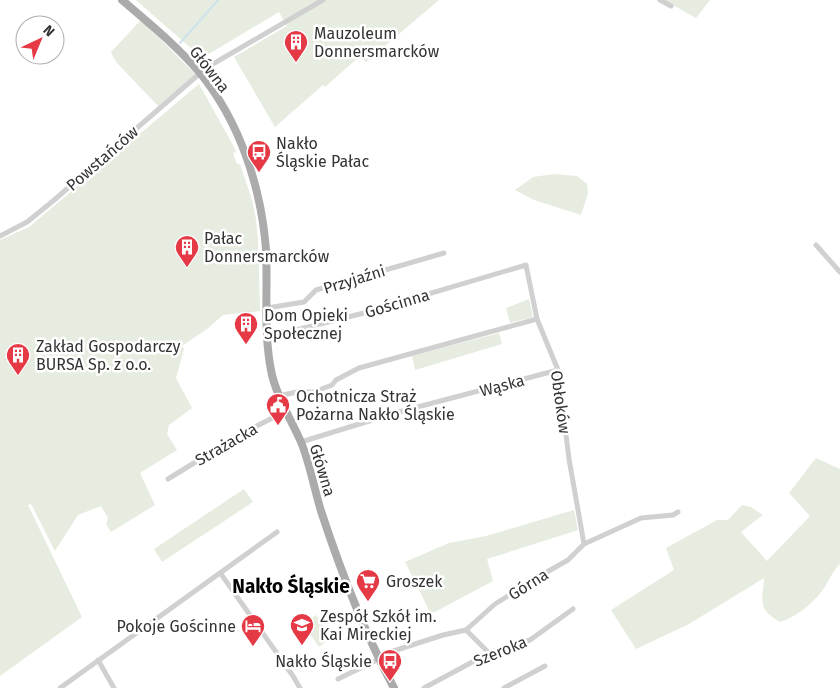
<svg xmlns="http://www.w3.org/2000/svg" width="840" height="688" font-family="'Fira Sans',sans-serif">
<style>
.green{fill:#e6ecdf}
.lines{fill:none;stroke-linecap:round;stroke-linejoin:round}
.stream{stroke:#cfe2ee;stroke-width:2}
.minor{stroke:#d0d0d0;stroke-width:5}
.primary{stroke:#ababab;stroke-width:8}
.labels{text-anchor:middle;stroke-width:5;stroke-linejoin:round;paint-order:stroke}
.poi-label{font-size:16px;fill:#333;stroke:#fff;text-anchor:start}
.street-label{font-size:16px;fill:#333;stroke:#fff}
.quarter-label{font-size:19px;font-weight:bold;fill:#000;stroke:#fff}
</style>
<rect width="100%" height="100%" fill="#fff"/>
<g class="green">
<path d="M 136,0 L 439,0 L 366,62 L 360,56 L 325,87 L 323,85 L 275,127 L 234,57 L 287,26 L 279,12 L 202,58 Z"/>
<path d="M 664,0 L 710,0 L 696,18 Z"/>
<path d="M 141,20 L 196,75 L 158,106 L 117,63 L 113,57 L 111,52 Z"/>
<path d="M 199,84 L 233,145 L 236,152 L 233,153 L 237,164 L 240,164 L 252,200 L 256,219 L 258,239 L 260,311 L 223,315 L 207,329 L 182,346 L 184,349 L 176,378 L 192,408 L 169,425 L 167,434 L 177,450 L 140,473 L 155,505 L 111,532 L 106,524 L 108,518 L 101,506 L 78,515 L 55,551 L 31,504 L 28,505 L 82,617 L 0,676 L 0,240 L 29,227 Z"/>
<path d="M 554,174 L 577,176 L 587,184 L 588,193 L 581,215 L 534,200 L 515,190 L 533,177 Z"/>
<path d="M 529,299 L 533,317 L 510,323 L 506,308 Z"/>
<path d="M 499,333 L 502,344 L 415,370 L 412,356 Z"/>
<path d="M 816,458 L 840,469 L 840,564 C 832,571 829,582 822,591 C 812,604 795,618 780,622 C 756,608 763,600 764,578 L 689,624 L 636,649 L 611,610 L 674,570 L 666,548 L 717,520 L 728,520 L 742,505 L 751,507 L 763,515 L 741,532 L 767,561 L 810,516 L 789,493 Z"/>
<path d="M 244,489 L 253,502 L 162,562 L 154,549 Z"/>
<path d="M 574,510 L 578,530 L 487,559 L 493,581 L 431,614 L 405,562 L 449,543 L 486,536 Z"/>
<path d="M 316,615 L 332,637 L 319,647 L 303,624 Z"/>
</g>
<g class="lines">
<path class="stream" d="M 180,43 L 218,0"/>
<g class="minor">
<path d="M 660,0 L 671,6"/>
<path d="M 0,236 L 27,222 L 53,201 L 206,68 L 323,0"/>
<path d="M 816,245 L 840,272"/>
<path d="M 267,308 L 304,302 L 316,290 L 444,253"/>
<path d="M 268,337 L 364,313 L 526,265 L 537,319 L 558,370 L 569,459 L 584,544"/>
<path d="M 278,396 L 297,392 L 314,392 L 332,385 L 336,380 L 359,368 L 537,319"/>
<path d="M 301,442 L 395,413 L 558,370"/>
<path d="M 168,479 L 241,434 L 286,411"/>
<path d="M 221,574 L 293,676 L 300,688"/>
<path d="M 466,630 L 489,653"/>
<path d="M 378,656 L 443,635 L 466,630 L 495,604 L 538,577 L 568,560 L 584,544 L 641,518 L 673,515 L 678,512"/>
<path d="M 98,660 L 114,688"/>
<path d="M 338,679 L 379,659"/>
<path d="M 60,688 L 277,532"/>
<path d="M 424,688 L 491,652 L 530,640 L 573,609"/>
<path d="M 504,688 L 545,666"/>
</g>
<path class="primary" d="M 122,0 C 149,23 177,46 200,73 C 240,122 261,187 266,249 C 268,291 263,335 272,375 C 278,400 291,419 301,442 C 310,464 314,488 321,511 C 341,572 364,632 394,688"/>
</g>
<defs>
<g id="building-pin" transform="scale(1.25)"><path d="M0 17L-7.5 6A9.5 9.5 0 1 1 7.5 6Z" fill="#e63946" stroke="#fff"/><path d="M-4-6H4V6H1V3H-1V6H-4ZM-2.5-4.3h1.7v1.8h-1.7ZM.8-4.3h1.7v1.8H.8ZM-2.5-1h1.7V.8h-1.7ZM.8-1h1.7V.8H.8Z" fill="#fff"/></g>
<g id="bus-pin" transform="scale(1.25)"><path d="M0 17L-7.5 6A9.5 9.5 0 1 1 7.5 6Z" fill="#e63946" stroke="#fff"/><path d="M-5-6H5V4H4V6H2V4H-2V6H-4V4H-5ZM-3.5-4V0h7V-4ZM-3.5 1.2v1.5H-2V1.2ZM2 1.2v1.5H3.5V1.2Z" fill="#fff"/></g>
<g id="civic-pin" transform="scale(1.25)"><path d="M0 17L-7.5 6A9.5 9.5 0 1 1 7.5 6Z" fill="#e63946" stroke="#fff"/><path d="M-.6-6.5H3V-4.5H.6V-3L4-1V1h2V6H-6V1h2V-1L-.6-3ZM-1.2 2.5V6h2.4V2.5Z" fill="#fff"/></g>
<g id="supermarket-pin" transform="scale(1.25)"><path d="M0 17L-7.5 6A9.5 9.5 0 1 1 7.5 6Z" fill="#e63946" stroke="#fff"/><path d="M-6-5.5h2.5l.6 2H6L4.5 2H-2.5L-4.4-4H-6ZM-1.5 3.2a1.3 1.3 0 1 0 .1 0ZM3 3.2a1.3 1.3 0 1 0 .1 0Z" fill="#fff"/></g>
<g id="school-pin" transform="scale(1.25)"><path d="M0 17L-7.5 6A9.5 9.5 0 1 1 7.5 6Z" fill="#e63946" stroke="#fff"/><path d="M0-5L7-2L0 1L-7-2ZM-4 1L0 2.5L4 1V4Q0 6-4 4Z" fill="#fff"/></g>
<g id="hotel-pin" transform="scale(1.25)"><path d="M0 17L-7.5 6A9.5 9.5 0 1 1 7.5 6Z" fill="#e63946" stroke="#fff"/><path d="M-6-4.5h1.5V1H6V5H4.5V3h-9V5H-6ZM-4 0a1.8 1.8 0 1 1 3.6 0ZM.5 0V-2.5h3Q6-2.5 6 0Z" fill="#fff"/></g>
</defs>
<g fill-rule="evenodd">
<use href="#building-pin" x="296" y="42"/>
<use href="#bus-pin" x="259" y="152"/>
<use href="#building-pin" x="187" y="247"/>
<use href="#building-pin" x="246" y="324"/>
<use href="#building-pin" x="18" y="355"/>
<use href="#civic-pin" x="278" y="405"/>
<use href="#supermarket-pin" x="368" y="581"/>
<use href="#school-pin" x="302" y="625"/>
<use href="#hotel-pin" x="253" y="626"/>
<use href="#bus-pin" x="390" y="661"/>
</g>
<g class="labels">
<g class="poi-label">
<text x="314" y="39">Mauzoleum<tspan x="314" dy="18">Donnersmarcków</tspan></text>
<text x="276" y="149">Nakło<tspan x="276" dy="18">Śląskie Pałac</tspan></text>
<text x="204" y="244">Pałac<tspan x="204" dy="18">Donnersmarcków</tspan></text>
<text x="264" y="321">Dom Opieki<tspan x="264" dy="18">Społecznej</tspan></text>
<text x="36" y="352">Zakład Gospodarczy<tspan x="36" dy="18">BURSA Sp. z o.o.</tspan></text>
<text x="296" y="402">Ochotnicza Straż<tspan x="296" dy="18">Pożarna Nakło Śląskie</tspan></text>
<text x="386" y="587">Groszek</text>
<text x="320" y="622">Zespół Szkół im.<tspan x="320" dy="18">Kai Mireckiej</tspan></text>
<text x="236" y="632" text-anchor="end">Pokoje Gościnne</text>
<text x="372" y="667" text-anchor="end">Nakło Śląskie</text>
</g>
<g class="street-label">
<text transform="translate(210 69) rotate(52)" y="6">Główna</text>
<text transform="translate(102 158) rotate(-41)" y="6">Powstańców</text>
<text transform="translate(354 279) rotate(-17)" y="6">Przyjaźni</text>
<text transform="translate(397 303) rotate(-16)" y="6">Gościnna</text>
<text transform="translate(502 385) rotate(-15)" y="6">Wąska</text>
<text transform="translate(561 402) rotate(82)" y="6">Obłoków</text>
<text transform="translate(226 444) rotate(-30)" y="6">Strażacka</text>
<text transform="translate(323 470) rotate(73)" y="6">Główna</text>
<text transform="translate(528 584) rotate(-32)" y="6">Górna</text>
<text transform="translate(500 651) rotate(-22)" y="6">Szeroka</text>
</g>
<g class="quarter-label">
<text x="291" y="593">Nakło Śląskie</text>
</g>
</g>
<g transform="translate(40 40) rotate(44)"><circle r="24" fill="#ffffff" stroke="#adadad"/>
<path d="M0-4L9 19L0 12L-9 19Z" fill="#e63946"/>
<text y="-8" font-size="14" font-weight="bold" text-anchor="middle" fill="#333333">N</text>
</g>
</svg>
